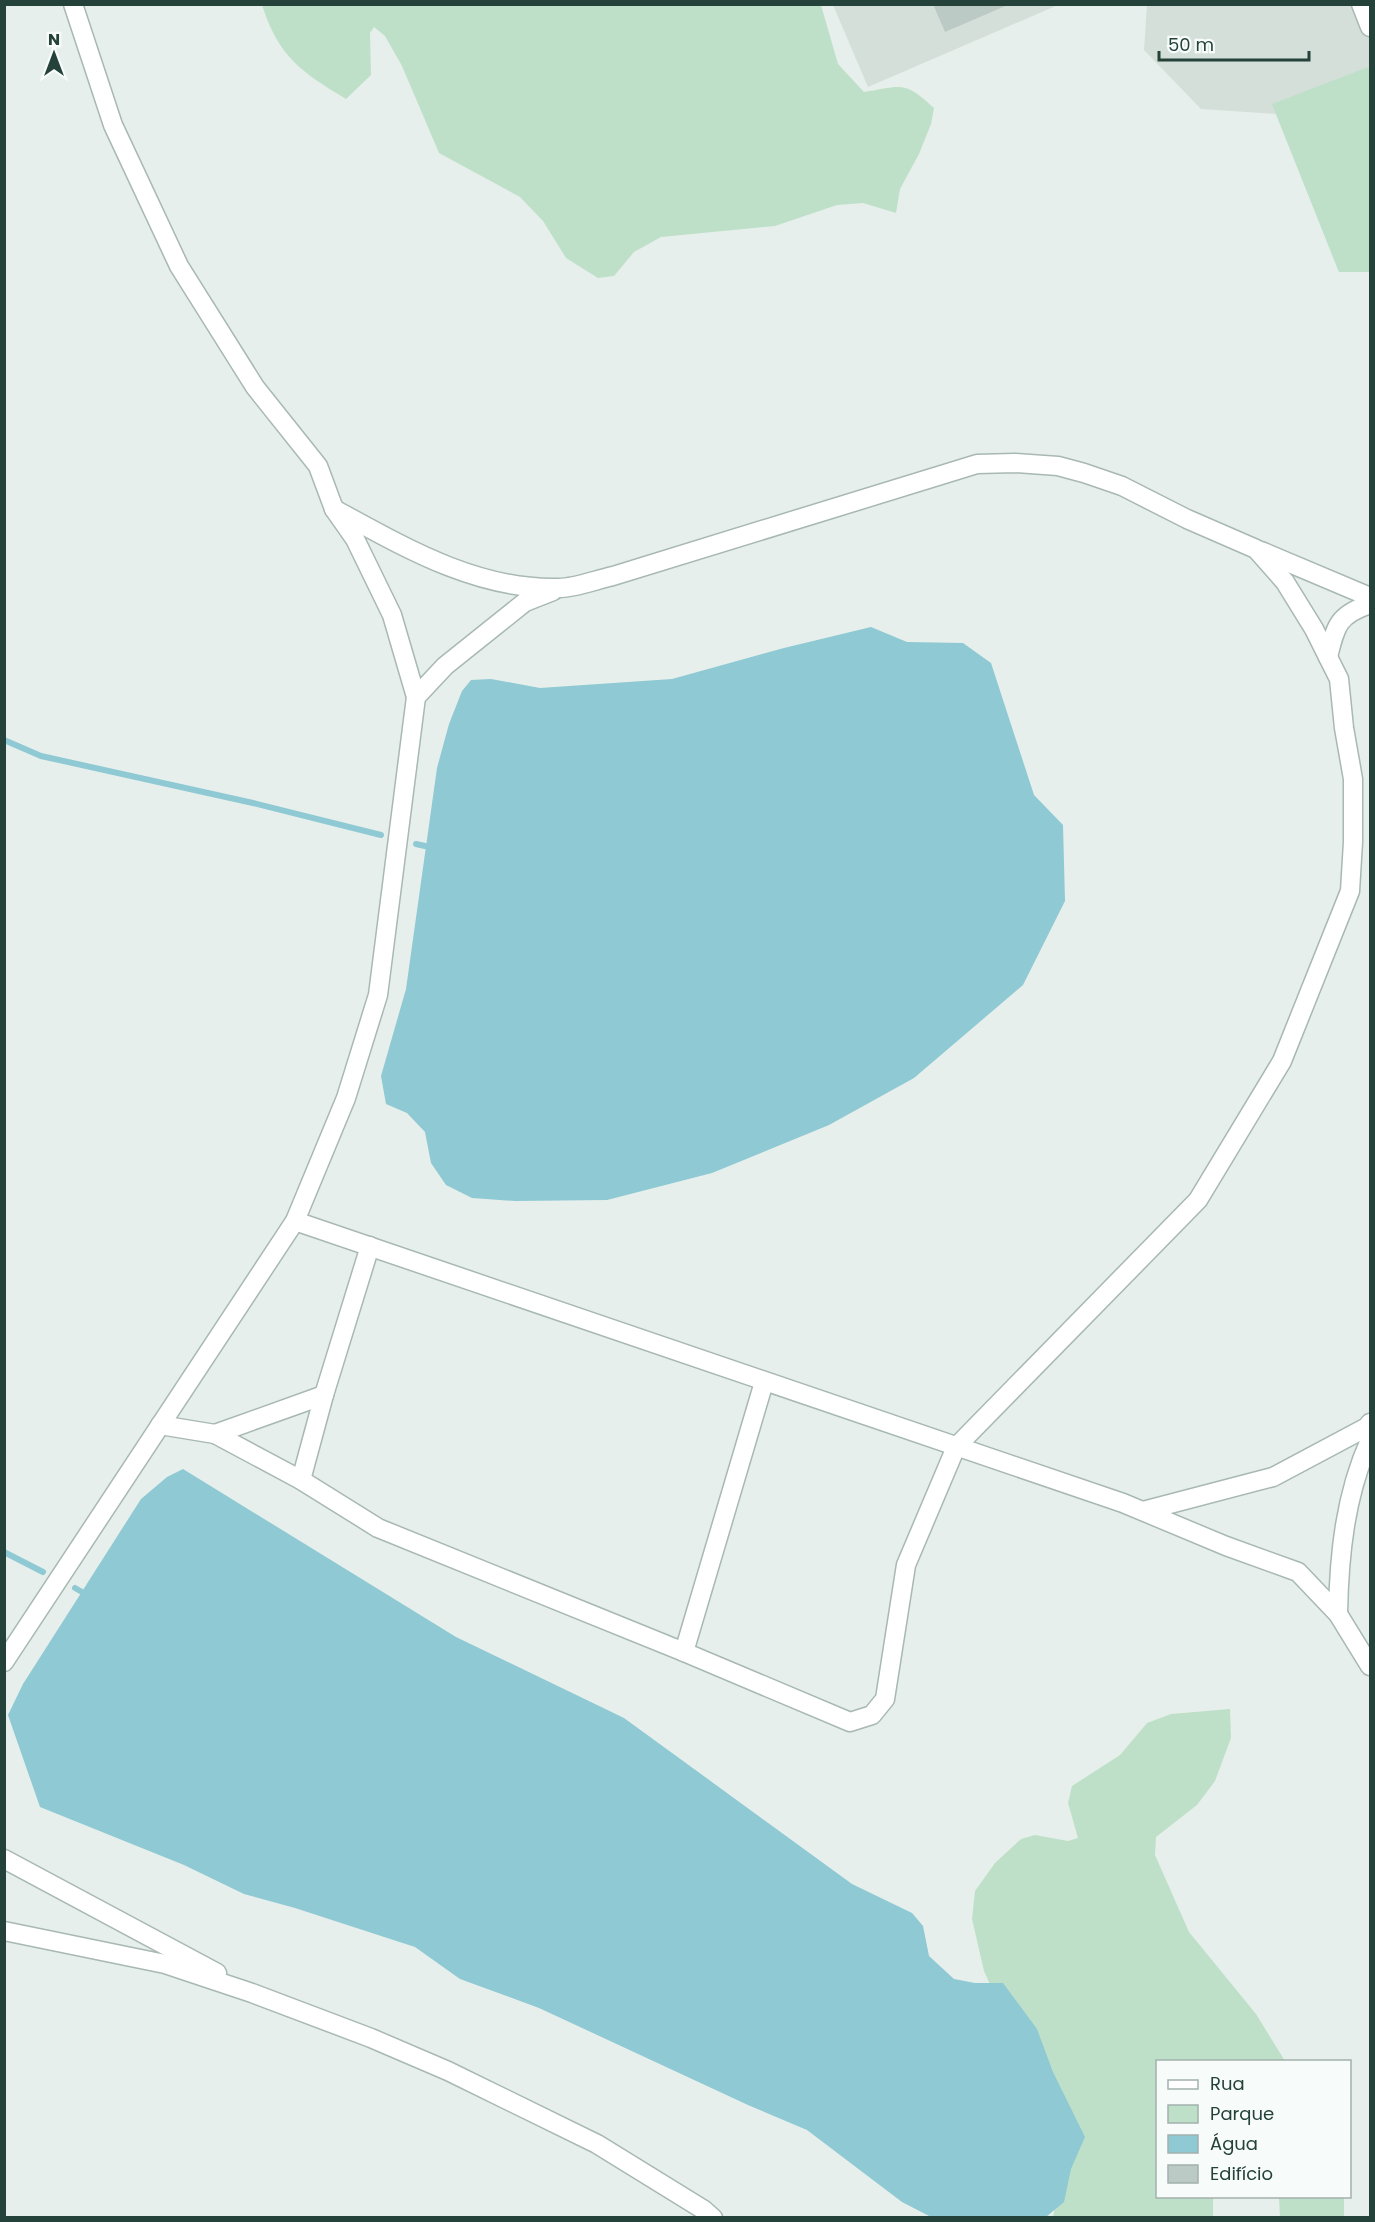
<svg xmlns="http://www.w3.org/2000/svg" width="1375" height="2222" font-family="Poppins,sans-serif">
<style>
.built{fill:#d4dfda}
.green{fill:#bfe0c8}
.water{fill:#8ec9d4}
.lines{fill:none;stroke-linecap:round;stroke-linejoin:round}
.stream{stroke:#8ec9d4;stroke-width:6}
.building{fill:#bbcac4}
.minor-casing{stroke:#a8b8b2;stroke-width:21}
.minor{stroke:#fff;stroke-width:18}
</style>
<rect width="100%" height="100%" fill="#e6efeb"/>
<g class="built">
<path d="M 833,5 L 1058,5 L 868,87 Z"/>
<path d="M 1147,5 L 1370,5 L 1370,272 L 1339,272 L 1276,114 L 1201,109 L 1144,50 Z"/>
</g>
<g class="green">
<path d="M 262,5 L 821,5 L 838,64 L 864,92 C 902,86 904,80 934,108 L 931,124 L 919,154 L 900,189 L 896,213 L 863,203 L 837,205 L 775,226 L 661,237 L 634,252 L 614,276 L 598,278 L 566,258 L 543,221 L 520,197 L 439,153 L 402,66 L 385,36 L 374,27 L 370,33 L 371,75 L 346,99 C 302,72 279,58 262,5 Z"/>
<path d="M 1368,67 L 1370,72 L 1370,272 L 1339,272 L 1272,104 Z"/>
<path d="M 1230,1709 L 1231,1738 L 1215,1781 L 1197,1805 L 1156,1837 L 1155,1855 L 1189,1932 L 1256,2014 L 1285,2061 L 1158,2062 L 1158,2196 L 1213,2197 L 1213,2217 L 1053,2217 L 1064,2165 L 1018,2046 L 984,1971 L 972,1919 L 975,1891 L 995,1863 L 1021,1839 L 1035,1835 L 1068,1841 L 1078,1838 L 1068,1803 L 1072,1786 L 1120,1755 L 1147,1723 L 1171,1714 Z"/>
<path d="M 1279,2197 L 1344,2197 L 1344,2217 L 1280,2217 Z"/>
</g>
<g class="water">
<path d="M 871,627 L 907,642 L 963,643 L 991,663 L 1034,795 L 1063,825 L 1065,901 L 1023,985 L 914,1078 L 829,1125 L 712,1173 L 607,1200 L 515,1201 L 472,1198 L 446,1185 L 431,1163 L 425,1132 L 407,1113 L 386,1104 L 381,1076 L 406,989 L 437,768 L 449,724 L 462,691 L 471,680 L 491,679 L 540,688 L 672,679 L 784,648 Z"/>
<path d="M 183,1469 L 456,1637 L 624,1718 L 852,1884 L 912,1913 L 923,1926 L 929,1956 L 954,1979 L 975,1983 L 1003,1983 L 1037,2029 L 1053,2072 L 1085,2137 L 1071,2169 L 1064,2202 L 1046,2217 L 931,2217 L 902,2202 L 807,2130 L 748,2105 L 539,2008 L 460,1979 L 415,1947 L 295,1908 L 244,1894 L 184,1865 L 40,1807 L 8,1715 L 23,1684 L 141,1499 L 167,1477 Z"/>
</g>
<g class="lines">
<g class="stream">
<path d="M 4,740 L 41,756 L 253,803 L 381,835"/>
<path d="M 416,844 L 425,846"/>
<path d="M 4,1552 L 43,1572"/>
<path d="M 75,1588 L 82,1592"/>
</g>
</g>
<path class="building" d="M 933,4 L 1010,4 L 945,32 Z"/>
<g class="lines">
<g class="minor-casing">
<g id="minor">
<path d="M 1361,4 L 1370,27"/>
<path d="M 1261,551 L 1370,597"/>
<path d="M 1328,657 C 1336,625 1338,615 1370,604"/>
<path d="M 416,697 L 445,666 L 525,602 L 553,591"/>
<path d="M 295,1221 L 1123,1503 L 1226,1546 L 1298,1572 L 1338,1614 L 1370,1666"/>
<path d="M 160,1425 L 215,1434 L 301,1480 L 378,1528 L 684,1652 L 850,1722 L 872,1715 L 885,1699 L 906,1565 L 956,1447 L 1198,1200 L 1282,1061 L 1350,891 L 1353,842 L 1353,779 L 1344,728 L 1339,679 L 1314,629 L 1285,582 L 1256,549 L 1187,519 L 1122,486 L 1084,473 L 1058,466 L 1015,463 L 977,464 L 613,576 C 595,580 576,588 558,588 C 476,590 404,547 334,509"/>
<path d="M 215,1434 L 324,1395"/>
<path d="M 301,1480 L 324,1395 L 370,1246"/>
<path d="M 1143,1511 L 1273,1477 L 1367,1427 L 1370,1423"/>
<path d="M 1338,1614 C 1339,1555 1345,1495 1370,1440"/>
<path d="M 684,1652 L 764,1382"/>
<path d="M 4,1662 L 295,1221 L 346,1098 L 378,995 L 416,697 L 392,615 L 355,539 L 334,509 L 318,466 L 255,387 L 179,266 L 113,125 L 73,4"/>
<path d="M 4,1859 L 217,1973"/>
<path d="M 4,1931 L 165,1964 L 252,1993 L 371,2038 L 448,2071 L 597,2144 L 704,2210 L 713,2218"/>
</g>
</g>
<use href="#minor" class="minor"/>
</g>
<rect width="1375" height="2222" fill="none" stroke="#24423a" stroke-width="12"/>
<rect x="1156" y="2060" width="195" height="138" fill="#f7fbf9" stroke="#a3b1ad" stroke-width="1.5"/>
<rect x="1168" y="2080" width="30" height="9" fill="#ffffff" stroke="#a3b1ad" stroke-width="1.5"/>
<text x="1210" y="2090" font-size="18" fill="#24423a">Rua</text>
<rect x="1168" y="2105" width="30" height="18" fill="#bfe0c8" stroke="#a3b1ad" stroke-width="1.5"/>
<text x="1210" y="2120" font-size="18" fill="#24423a">Parque</text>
<rect x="1168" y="2135" width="30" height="18" fill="#8ec9d4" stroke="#a3b1ad" stroke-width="1.5"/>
<text x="1210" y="2150" font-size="18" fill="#24423a">Água</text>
<rect x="1168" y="2165" width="30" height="18" fill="#bbcac4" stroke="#a3b1ad" stroke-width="1.5"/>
<text x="1210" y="2180" font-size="18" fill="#24423a">Edifício</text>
<g transform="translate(54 54)" stroke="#f7fbf9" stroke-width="4.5" paint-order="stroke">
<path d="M0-4.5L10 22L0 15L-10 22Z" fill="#24423a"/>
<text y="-9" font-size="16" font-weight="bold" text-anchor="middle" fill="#24423a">N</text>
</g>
<path d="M1159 51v9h150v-9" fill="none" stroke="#24423a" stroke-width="3"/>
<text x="1168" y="51" font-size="18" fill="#24423a" stroke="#f7fbf9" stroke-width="4.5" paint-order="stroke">50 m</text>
</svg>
